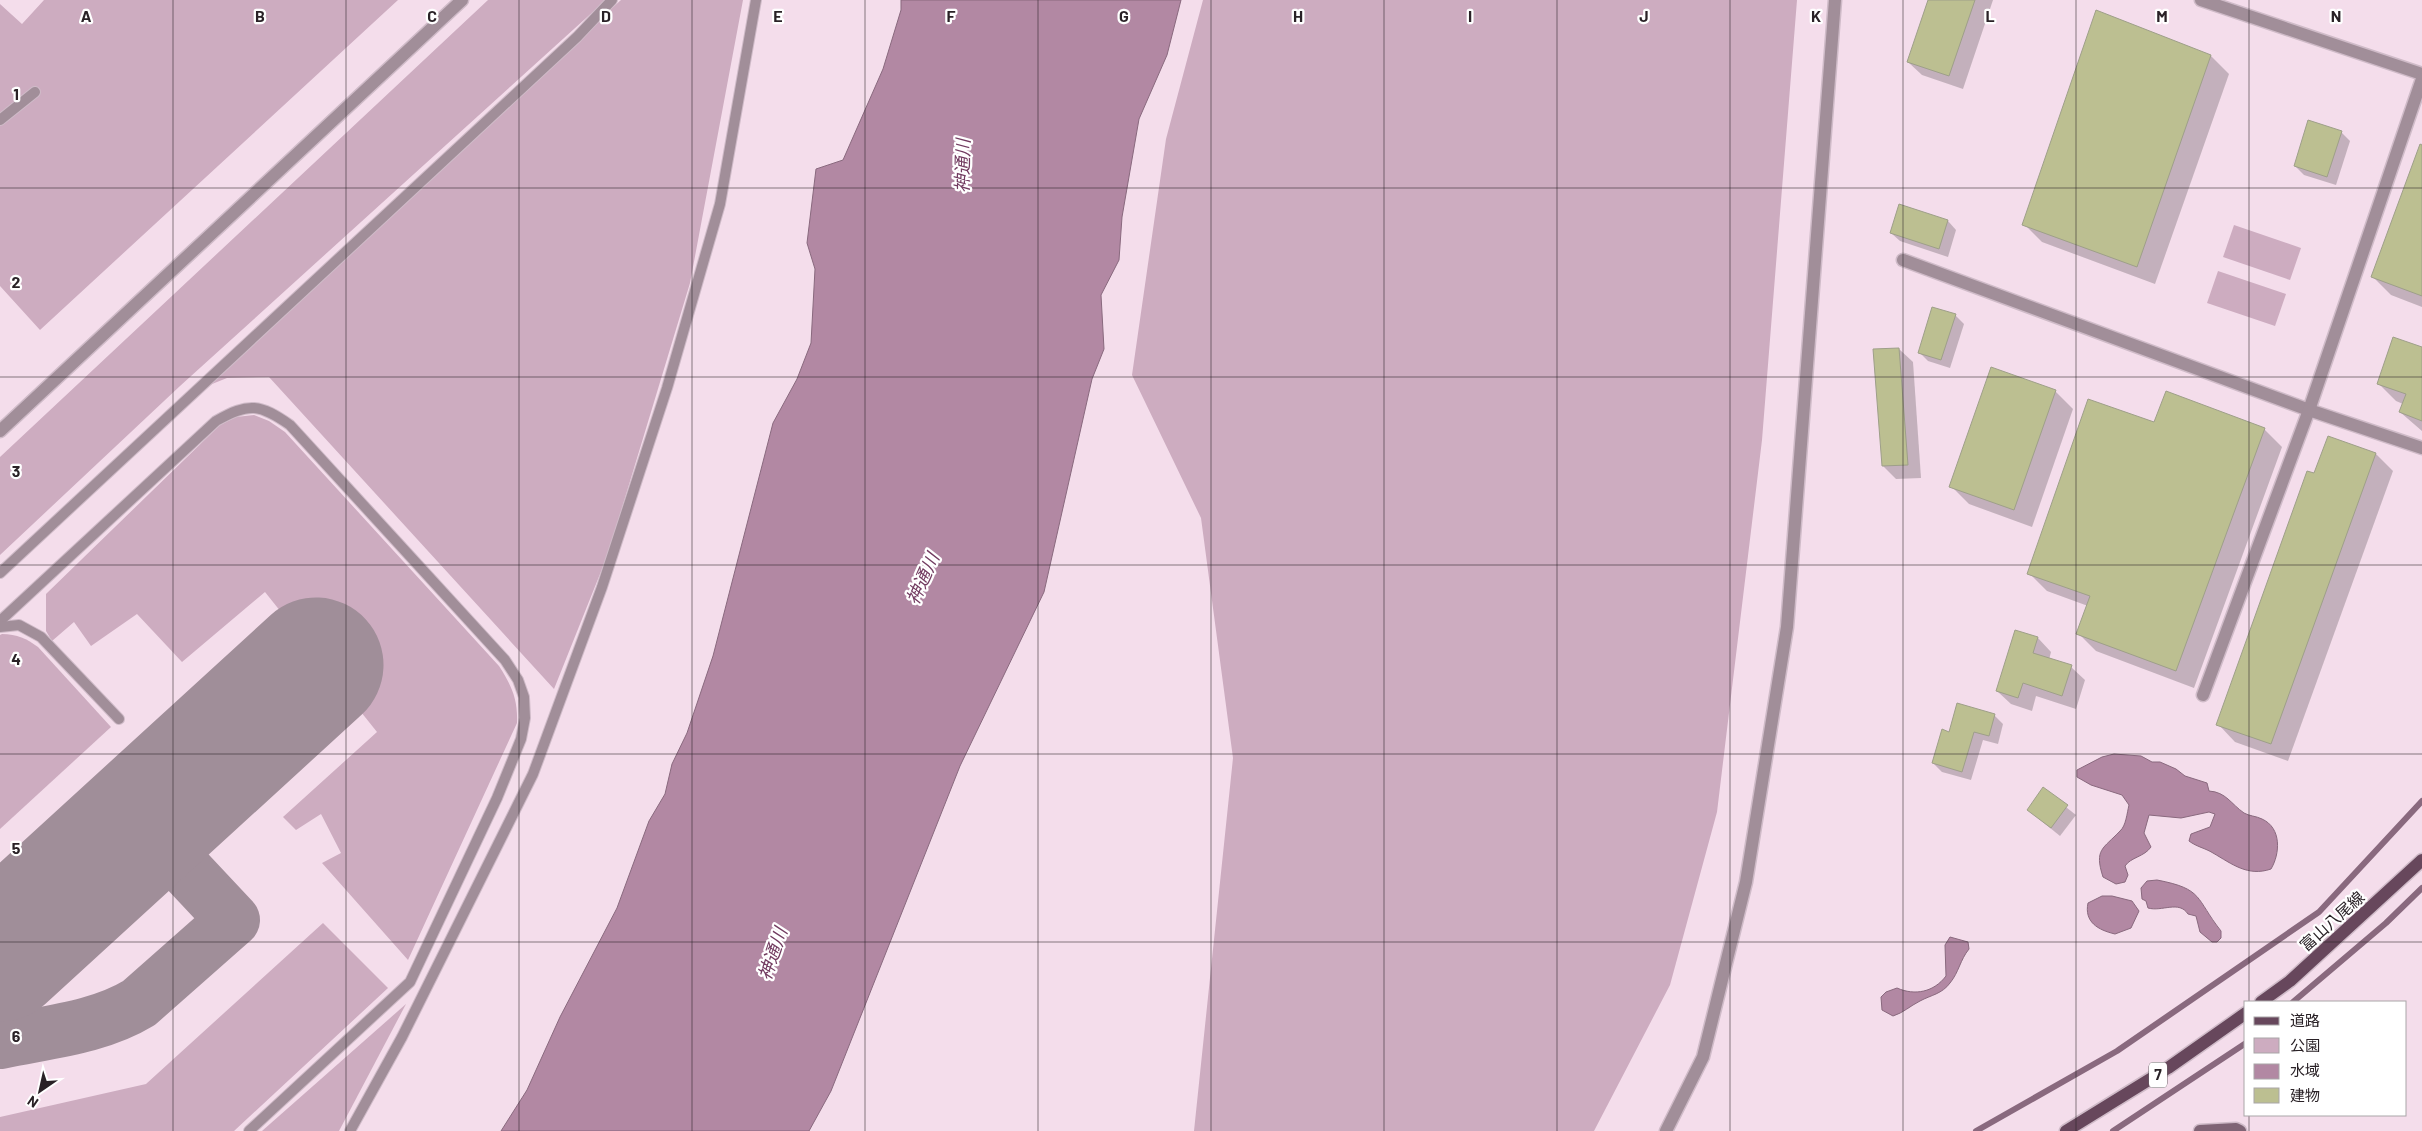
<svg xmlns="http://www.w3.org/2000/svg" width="2422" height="1131" font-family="Barlow,'Noto Sans JP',sans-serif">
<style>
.green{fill:#cdacc0}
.water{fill:#b288a3;stroke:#89697e}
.shadow{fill:#0003}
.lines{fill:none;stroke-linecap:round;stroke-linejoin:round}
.stream{stroke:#89697e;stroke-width:6}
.taxiway{stroke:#a08e99;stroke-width:54}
.runway{stroke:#a08e99;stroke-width:135}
.building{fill:#bcbf91;stroke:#9e9f89}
.lane-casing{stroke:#cfbbc8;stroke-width:12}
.street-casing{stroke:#cfbbc8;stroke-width:15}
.secondary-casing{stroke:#cfbbc8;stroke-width:15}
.primary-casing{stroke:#cfbbc8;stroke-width:15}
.lane{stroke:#a18e99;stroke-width:10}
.street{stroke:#a18e99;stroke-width:12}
.secondary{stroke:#7f6475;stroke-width:12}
.primary{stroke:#67475c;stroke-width:12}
.grid{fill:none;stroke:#292126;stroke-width:1;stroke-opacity:0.55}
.labels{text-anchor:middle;stroke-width:4.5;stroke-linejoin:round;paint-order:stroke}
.shield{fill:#fff;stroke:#696467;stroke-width:1}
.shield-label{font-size:15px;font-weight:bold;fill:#292126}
.street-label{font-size:16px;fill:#292126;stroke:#fff}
.water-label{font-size:18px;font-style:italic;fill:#723b60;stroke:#fff}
.grid-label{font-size:16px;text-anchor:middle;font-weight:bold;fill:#292126;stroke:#fff;stroke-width:4.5;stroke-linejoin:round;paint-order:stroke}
</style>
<rect width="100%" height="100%" fill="#f4ddeb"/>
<g class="green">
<path d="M 44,0 L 398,0 L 40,330 L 0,286 L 0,4 L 22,24 Z"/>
<path d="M 488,0 L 606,0 L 180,386 L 0,555 L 0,457 Z"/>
<path d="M 621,0 L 743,0 L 690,283 L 608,554 L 554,689 L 269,377 L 227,378 L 187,394 Z"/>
<path d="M 1203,0 L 1797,0 L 1762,440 L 1717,812 L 1670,985 L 1594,1131 L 1194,1131 L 1233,758 L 1201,518 L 1132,375 L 1166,139 Z"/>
<path d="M 2234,225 L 2301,248 L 2290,280 L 2223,257 Z"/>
<path d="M 2218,271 L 2286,294 L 2275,326 L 2207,303 Z"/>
<path d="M 254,415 L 269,421 L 285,432 L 499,666 C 512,686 518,700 517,723 L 408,960 L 322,863 L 341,853 L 321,814 L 296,830 L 283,817 L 377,732 L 265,592 L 182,662 L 137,614 L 91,646 L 74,622 L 52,641 L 46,631 L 46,594 L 220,425 L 236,417 Z"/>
<path d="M 2,634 C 17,634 27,639 38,647 L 111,727 L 0,829 L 0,635 Z"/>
<path d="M 323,923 L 388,988 L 234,1131 L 0,1131 L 0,1117 L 146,1084 Z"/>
<path d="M 406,1004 L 339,1131 L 262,1131 Z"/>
</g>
<g class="water">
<path d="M 901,0 L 1181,0 L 1167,55 L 1139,119 L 1122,217 L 1119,260 L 1101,295 L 1104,349 L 1092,379 L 1044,592 L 960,766 L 831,1091 L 809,1131 L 501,1131 L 527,1090 L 560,1017 L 617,908 L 649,821 L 665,794 L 672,764 L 687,733 L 713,656 L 773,423 L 797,379 L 811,343 L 815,269 L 807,243 L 816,169 L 843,160 L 883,69 L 901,10 Z"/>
<path d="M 2114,754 L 2141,756 L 2152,762 L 2160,762 L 2176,769 L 2185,776 L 2207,783 L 2209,791 C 2226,792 2231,804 2244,813 C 2249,816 2256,816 2262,819 C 2282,828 2280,854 2271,869 C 2248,877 2232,864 2213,853 C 2205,848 2197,847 2189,841 L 2191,834 L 2210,827 L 2215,814 L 2209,812 L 2181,818 L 2149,815 L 2144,833 L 2151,847 C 2144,857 2131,857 2125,866 L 2128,875 L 2125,882 L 2116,884 L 2103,877 C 2094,849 2103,849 2120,831 C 2126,826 2127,813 2129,805 L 2122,795 L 2091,785 L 2077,777 L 2077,770 L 2102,757 Z"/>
<path d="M 2157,880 C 2204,889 2195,898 2221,931 L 2221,938 L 2217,942 L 2212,942 L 2200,932 L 2196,916 L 2188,914 C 2179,900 2162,912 2148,908 L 2146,901 L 2142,899 L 2141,888 L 2147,881 Z"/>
<path d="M 2102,896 L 2112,896 L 2132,901 L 2139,911 L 2131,928 L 2115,934 C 2098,930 2084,922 2088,903 Z"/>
<path d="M 1950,937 L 1968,942 L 1969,949 C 1960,960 1959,972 1950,983 C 1942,994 1931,995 1920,1001 C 1910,1006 1903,1013 1893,1016 L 1882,1010 L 1881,997 L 1886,992 L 1897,988 C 1915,996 1934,992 1946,976 L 1945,945 Z"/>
</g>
<g class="shadow">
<path d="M 1929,0 L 1993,0 L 1963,89 L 1922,75 L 1908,62 Z"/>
<path d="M 2211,56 L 2229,74 L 2155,284 L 2042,242 L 2024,224 Z"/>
<path d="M 2341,132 L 2350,141 L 2336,185 L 2304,175 L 2295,166 Z"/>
<path d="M 2422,143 L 2422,307 L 2391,295 L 2373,277 Z"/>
<path d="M 1948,221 L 1956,230 L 1948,257 L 1900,241 L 1891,233 Z"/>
<path d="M 1955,315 L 1964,324 L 1950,368 L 1928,361 L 1919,352 Z"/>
<path d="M 2422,348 L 2422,431 L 2400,412 L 2403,404 L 2396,401 L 2378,383 Z"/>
<path d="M 1899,349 L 1913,362 L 1921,478 L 1896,479 L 1883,466 Z"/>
<path d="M 2055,391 L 2073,409 L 2032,527 L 1969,504 L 1951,486 Z"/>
<path d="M 2155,423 L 2264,429 L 2282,447 L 2194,688 L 2096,651 L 2078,633 L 2088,606 L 2047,591 L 2029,573 Z"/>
<path d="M 2376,454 L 2393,471 L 2288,761 L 2235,742 L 2218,724 L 2315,475 Z"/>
<path d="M 2038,638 L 2051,652 L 2049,660 L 2071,667 L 2085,680 L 2076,709 L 2036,696 L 2032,711 L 2011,704 L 1997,691 Z"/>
<path d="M 1994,715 L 2003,724 L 1998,744 L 1983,740 L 1971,780 L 1942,772 L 1933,763 L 1950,733 Z"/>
<path d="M 2043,789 L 2076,815 L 2060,836 L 2028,810 Z"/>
</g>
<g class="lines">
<g class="stream">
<path d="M 2293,1002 L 2386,923 L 2422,888"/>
<path d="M 1976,1131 L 2117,1051 L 2319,912 L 2422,801"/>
<path d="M 2113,1131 L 2246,1043"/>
</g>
<path class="taxiway" d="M 0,1042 C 46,1032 98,1028 139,1003 L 233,920 L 143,824"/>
<path class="runway" d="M 0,954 L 316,665"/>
</g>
<g class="building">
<path d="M 1928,0 L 1975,0 L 1949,76 L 1907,62 Z"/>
<path d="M 2096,10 L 2211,55 L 2137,267 L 2022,225 Z"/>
<path d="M 2308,120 L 2342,131 L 2327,177 L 2294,166 Z"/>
<path d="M 2420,144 L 2422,145 L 2422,296 L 2371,277 Z"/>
<path d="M 1899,204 L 1948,220 L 1939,249 L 1890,233 Z"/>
<path d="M 1932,307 L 1956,314 L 1941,360 L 1918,353 Z"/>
<path d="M 2393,337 L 2422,347 L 2422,421 L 2399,412 L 2406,394 L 2377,384 Z"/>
<path d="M 1899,348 L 1908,465 L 1882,466 L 1873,349 Z"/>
<path d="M 1991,367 L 2056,390 L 2014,510 L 1949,487 Z"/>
<path d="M 2166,391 L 2265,428 L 2176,671 L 2076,634 L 2090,596 L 2027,574 L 2088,399 L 2154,422 Z"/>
<path d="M 2328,436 L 2376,453 L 2271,744 L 2216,725 L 2307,471 L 2314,473 Z"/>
<path d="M 2015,630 L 2038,637 L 2033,653 L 2072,665 L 2062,696 L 2023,683 L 2018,698 L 1996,691 Z"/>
<path d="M 1957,703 L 1995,714 L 1989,736 L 1974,732 L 1962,772 L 1932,763 L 1942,729 L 1949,732 Z"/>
<path d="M 2043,787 L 2068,805 L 2051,828 L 2027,810 Z"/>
</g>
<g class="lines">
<g class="lane-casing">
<g id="lane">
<path d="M 0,120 L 35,92"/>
<path d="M 0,573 L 577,37 L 612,0"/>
<path d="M 0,621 L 216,421 C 249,402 260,404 290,425 L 505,660 L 518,680 L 524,697 L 525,718 L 521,739 L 497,798 L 410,982 L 249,1131"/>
<path d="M 0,627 L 19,625 L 41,637 L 119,719"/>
<path d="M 350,1131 L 402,1037 L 533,774 L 602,587 L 667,388 L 720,204 L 756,0"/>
</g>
</g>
<g class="street-casing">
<g id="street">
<path d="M 2201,0 L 2422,74"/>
<path d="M 1903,260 L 2309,410 L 2422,448"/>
<path d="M 0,431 L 462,0"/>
<path d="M 2203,695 L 2309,410 L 2422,79"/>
<path d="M 1666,1131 L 1703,1057 L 1746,882 L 1787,627 L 1835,0"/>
</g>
</g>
<g class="secondary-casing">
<path id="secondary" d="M 2200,1131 L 2236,1129 L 2240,1131"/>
</g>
<g class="primary-casing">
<g id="primary">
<path d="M 2261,1002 L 2290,981 L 2422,860"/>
<path d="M 2066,1131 L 2168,1068 L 2246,1013"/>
</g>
</g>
<use href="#lane" class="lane"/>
<use href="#street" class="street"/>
<use href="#secondary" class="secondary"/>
<use href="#primary" class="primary"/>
</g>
<path class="grid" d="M 173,0 L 173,1131M 346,0 L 346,1131M 519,0 L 519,1131M 692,0 L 692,1131M 865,0 L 865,1131M 1038,0 L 1038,1131M 1211,0 L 1211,1131M 1384,0 L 1384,1131M 1557,0 L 1557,1131M 1730,0 L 1730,1131M 1903,0 L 1903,1131M 2076,0 L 2076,1131M 2249,0 L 2249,1002M 0,188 L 2422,188M 0,377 L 2422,377M 0,565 L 2422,565M 0,754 L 2422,754M 0,942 L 2422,942M 2249,1115 L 2249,1131"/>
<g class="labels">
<rect class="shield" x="2149" y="1062.5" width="18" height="25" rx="4"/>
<g class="shield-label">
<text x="2158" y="1080">7</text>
</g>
<g class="street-label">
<text transform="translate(2332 921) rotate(-42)" y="6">富山八尾線</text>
</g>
<g class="water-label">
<text transform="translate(963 166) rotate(-89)" y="6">神通川</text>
<text transform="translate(923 579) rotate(-66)" y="6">神通川</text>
<text transform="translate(773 954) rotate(-71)" y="6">神通川</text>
</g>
</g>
<g class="grid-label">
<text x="86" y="22">A</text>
<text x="260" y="22">B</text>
<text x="432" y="22">C</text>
<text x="606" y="22">D</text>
<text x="778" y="22">E</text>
<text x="951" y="22">F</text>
<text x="1124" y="22">G</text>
<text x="1298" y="22">H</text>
<text x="1470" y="22">I</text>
<text x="1644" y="22">J</text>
<text x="1816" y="22">K</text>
<text x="1990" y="22">L</text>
<text x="2162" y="22">M</text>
<text x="2336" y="22">N</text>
<text x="16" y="100">1</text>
<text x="16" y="288">2</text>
<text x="16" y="477">3</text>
<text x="16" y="665">4</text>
<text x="16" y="854">5</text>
<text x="16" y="1042">6</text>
</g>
<rect x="2244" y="1001" width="162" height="115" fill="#ffffff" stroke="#a9a6a8"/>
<rect x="2254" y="1017" width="25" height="8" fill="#67475c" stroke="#a9a6a8"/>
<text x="2290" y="1026" font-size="15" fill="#292126">道路</text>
<rect x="2254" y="1038" width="25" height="15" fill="#cdacc0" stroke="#a9a6a8"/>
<text x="2290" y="1051" font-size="15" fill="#292126">公園</text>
<rect x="2254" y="1064" width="25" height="15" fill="#b288a3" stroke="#a9a6a8"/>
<text x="2290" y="1076" font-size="15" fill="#292126">水域</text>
<rect x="2254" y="1088" width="25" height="15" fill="#bcbf91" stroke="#a9a6a8"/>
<text x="2290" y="1101" font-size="15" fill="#292126">建物</text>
<g transform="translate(40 1091) rotate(214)" stroke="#ffffff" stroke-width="4" paint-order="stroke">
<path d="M0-4L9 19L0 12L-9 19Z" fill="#292126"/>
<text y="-8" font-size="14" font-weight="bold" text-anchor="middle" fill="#292126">N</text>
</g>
</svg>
